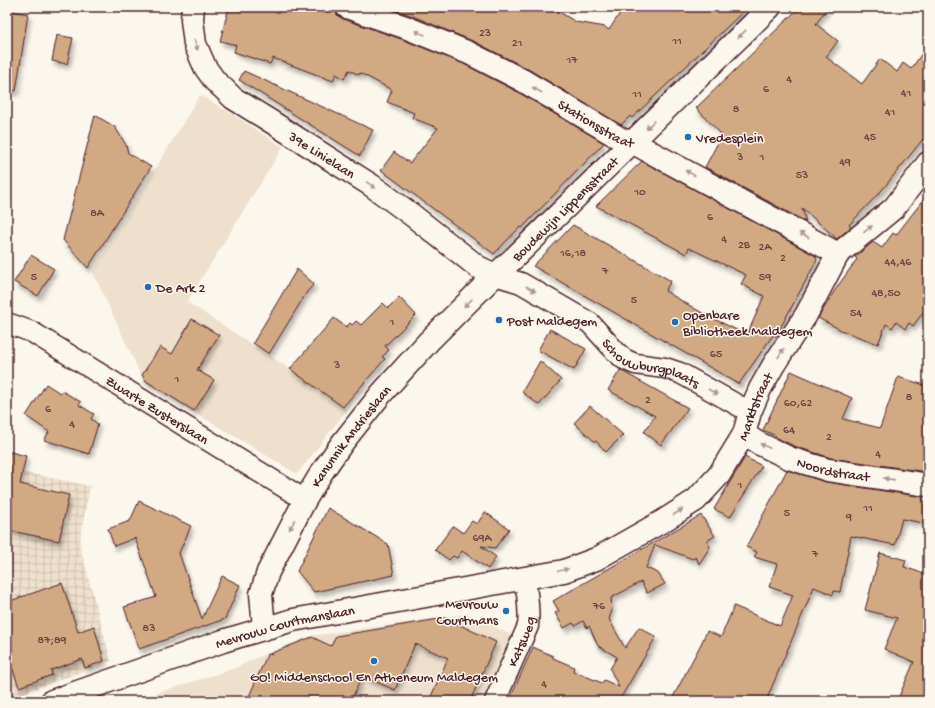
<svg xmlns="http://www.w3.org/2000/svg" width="935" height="708" font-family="'Gochi Hand',sans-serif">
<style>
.built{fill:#eee0cc}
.industrial{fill:url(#industrial-grid)}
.building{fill:#d1a983;stroke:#4a1f2b;filter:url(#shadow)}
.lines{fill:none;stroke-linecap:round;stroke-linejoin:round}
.street-casing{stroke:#4a1f2b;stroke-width:23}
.secondary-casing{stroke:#4a1f2b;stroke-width:25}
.street{stroke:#fbf7ec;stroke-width:20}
.secondary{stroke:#fbf7ec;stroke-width:22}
.oneway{fill:#ab9695}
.poi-dot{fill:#1f6fb2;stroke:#fbf7ec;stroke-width:1.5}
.labels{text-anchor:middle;stroke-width:3;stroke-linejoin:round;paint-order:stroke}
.number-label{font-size:12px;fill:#6c4241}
.street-label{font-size:14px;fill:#4a1f2b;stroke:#fbf7ec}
.poi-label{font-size:14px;fill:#4a1f2b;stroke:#fbf7ec;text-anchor:start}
</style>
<defs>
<pattern id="industrial-grid" width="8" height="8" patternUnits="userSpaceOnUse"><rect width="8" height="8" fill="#eee0cc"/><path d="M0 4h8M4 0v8" fill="none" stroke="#cec0af"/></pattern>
<filter id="shadow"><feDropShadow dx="2.5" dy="4.5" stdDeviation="2" flood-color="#0004"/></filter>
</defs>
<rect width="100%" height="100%" fill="#fbf7ec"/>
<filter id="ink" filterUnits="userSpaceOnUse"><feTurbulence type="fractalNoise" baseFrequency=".025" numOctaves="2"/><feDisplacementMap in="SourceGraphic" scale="8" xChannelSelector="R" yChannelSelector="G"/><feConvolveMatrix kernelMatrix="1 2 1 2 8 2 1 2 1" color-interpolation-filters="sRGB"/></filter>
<g filter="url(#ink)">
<g class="built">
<path d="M 200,95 L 232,114 L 283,147 L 187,302 L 290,369 L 347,410 L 297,474 L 144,382 L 93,272 Z"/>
<path d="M 467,614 L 511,635 L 482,701 L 133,701 L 235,668 L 265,654 L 311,636 Z"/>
</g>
<path class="industrial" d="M 7,469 L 90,486 L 81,532 L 80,547 L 111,661 L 7,699 Z"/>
<g class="building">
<path d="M 229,7 L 307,7 L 326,13 L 327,7 L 335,7 L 337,15 L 343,19 L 401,39 L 464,64 L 516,91 L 604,143 L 522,228 L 520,227 L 494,254 L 381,170 L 394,152 L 410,163 L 438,128 L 412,118 L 414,113 L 387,102 L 392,90 L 360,73 L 359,75 L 349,70 L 344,79 L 336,74 L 333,81 L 273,58 L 270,64 L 234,52 L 236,45 L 220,41 Z"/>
<path d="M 385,7 L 551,7 L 576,22 L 605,27 L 609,30 L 624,7 L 748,7 L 632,118 L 630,116 L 621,125 L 528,69 L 475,42 L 410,15 Z"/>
<path d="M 800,7 L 828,7 L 816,24 L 838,41 L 826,57 L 862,84 L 880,59 L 897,72 L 903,63 L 911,69 L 928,45 L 928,133 L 882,190 L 849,225 L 851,227 L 837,239 L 802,208 L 806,222 L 705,167 L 722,135 L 696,108 Z"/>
<path d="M 12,11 L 28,14 L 16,91 L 7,90 L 7,41 Z"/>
<path d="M 57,35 L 73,38 L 67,64 L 52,61 Z"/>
<path d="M 244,71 L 373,130 L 360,156 L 239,80 Z"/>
<path d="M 95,115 L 115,127 L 126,145 L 128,153 L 151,167 L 88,268 L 63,240 Z"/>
<path d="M 642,161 L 816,256 L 817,260 L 776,336 L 773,335 L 739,384 L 533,266 L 573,225 L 671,281 L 665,291 L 704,314 L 747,335 L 764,296 L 741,284 L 746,275 L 689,248 L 686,254 L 596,206 Z"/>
<path d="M 928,194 L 928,306 L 913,326 L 909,323 L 905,329 L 896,322 L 892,328 L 886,324 L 878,344 L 843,331 L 818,318 L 835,290 L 857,259 L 855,257 L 873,242 L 882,248 L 893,233 L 896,235 Z"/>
<path d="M 31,255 L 54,269 L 38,296 L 14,282 Z"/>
<path d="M 297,269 L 314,284 L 307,292 L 269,354 L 253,343 Z"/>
<path d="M 399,297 L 416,315 L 385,346 L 389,350 L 382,357 L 385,359 L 343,407 L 290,369 L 334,318 L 346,327 L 350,323 L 352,325 L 356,321 L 361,325 L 383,303 L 388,308 Z"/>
<path d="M 192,319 L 219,335 L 197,370 L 214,380 L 194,411 L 146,381 L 142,375 L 160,347 L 172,354 Z"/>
<path d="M 550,329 L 586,349 L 574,370 L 538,350 Z"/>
<path d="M 540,361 L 561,380 L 539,405 L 522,392 Z"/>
<path d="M 620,370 L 688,408 L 661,445 L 644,432 L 655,416 L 608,390 Z"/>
<path d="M 791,371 L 852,398 L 843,419 L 880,428 L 898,377 L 928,386 L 927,472 L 831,458 L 794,446 L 775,437 L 776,436 L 763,430 Z"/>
<path d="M 46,384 L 60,393 L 62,391 L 81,402 L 79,405 L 94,414 L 91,419 L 98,424 L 89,454 L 44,440 L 49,432 L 26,416 Z"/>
<path d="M 590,406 L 623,435 L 606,452 L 596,441 L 595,442 L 574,423 Z"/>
<path d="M 7,451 L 26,456 L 20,484 L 69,495 L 59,541 L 7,530 Z"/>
<path d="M 745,457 L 762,466 L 730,517 L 714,509 Z"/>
<path d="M 787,470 L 826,482 L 923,497 L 923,501 L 927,502 L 923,523 L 902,519 L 895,545 L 851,536 L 840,592 L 834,591 L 833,595 L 814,587 L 766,701 L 671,701 L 701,644 L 707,631 L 721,637 L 734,606 L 780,626 L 793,595 L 769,587 L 777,564 L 754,557 L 757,552 L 746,547 Z"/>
<path d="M 139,501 L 191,526 L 179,553 L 202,619 L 222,576 L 240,585 L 225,619 L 139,649 L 124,607 L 156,597 L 135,538 L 114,546 L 108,529 L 130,521 Z"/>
<path d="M 328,508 L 388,544 L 394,575 L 314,592 L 297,571 Z"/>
<path d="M 485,512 L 509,529 L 495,548 L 481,546 L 496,557 L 488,569 L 462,551 L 457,558 L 453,556 L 449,560 L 435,550 L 453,526 L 463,533 L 472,521 L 477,524 Z"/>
<path d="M 701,515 L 715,536 L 707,541 L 710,547 L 699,564 L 696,557 L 693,559 L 655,545 L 646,568 L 658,573 L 665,584 L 647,593 L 641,582 L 611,598 L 612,611 L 609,619 L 625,648 L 639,627 L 656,637 L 619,701 L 509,701 L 533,647 L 553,656 L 553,658 L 574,667 L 573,671 L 602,683 L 604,680 L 619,687 L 610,669 L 617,657 L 598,646 L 589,626 L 587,628 L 583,621 L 575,626 L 573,623 L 564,628 L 555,613 L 559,611 L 553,601 Z"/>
<path d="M 880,553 L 906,560 L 904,567 L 925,574 L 926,577 L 928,578 L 928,701 L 897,701 L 914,662 L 884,649 L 897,618 L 865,610 Z"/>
<path d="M 62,583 L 78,632 L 94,626 L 104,661 L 85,668 L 82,659 L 51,670 L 52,675 L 19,687 L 12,667 L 7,669 L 7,602 Z"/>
<path d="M 445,618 L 496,642 L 470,701 L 429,701 L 448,658 L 415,644 L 395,690 L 362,676 L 351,701 L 247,701 L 267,655 L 312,637 L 331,646 L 336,636 Z"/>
</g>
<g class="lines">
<g class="street-casing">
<g id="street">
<path id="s1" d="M 495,275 L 521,283 L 590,323 L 616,352 L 624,359 L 635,364 L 665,368 L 680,373 L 750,412"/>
<path id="s2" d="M 7,323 L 32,332 L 305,500"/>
<path id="s3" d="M 495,701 L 528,626 C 530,610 527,595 525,578"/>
</g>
</g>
<g class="secondary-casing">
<g id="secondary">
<path id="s4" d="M 193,7 L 192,20 L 195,44 L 205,67 L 215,81 L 225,90 L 233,98 L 267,119 L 371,185 L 412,215 L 478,267 L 495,275"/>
<path id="s5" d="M 347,7 L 405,27 L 469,53 L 522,80 L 621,139 L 632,142 L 838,254"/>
<path id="s6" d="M 744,434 L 758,443 L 789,458 L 828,470 L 928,485"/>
<path id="s7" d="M 264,628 L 261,594 L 268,572 L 305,500 L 322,472 L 343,442 L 381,394 L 429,341 L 495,275 L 514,258 L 770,7"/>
<path id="s8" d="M 52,701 L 223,641 L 293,620 L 564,571 L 596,559 L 663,521 L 696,500 L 719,475 L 744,434 L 750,412 L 760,389 L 773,366 L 806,315 L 838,254 L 894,208 L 928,163"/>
</g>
</g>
<use href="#street" class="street"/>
<use href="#secondary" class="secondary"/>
</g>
<defs><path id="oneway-solid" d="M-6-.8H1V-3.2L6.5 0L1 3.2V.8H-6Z"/></defs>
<g class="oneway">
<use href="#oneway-solid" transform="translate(420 33) rotate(-158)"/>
<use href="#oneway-solid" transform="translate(742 34) rotate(136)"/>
<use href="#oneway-solid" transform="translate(196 45) rotate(72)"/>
<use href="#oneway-solid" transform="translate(537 90) rotate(-150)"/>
<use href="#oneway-solid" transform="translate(650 125) rotate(136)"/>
<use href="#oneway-solid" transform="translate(690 173) rotate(-151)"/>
<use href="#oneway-solid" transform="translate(371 185) rotate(34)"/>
<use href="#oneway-solid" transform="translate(868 229) rotate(-39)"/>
<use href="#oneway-solid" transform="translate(804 235) rotate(-152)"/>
<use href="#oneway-solid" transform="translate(531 289) rotate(30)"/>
<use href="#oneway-solid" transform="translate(468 303) rotate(136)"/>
<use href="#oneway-solid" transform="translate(781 353) rotate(-57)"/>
<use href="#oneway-solid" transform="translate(713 392) rotate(30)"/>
<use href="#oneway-solid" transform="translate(765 446) rotate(-155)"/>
<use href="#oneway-solid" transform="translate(889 479) rotate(-172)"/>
<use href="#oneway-solid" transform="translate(678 512) rotate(-33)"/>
<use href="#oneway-solid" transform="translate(292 525) rotate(118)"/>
<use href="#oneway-solid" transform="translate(563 570) rotate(-14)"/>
</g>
</g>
<g class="poi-dot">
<circle cx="688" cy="137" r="4"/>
<circle cx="148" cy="287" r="4"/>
<circle cx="499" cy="320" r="4"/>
<circle cx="675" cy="322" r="4"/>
<circle cx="506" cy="611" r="4"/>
<circle cx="374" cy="661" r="4"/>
</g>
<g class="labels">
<g class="number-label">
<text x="485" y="36">23</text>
<text x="677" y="44">11</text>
<text x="517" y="46">21</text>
<text x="572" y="63">17</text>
<text x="789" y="82">4</text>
<text x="766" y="92">6</text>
<text x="906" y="96">41</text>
<text x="637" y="97">11</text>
<text x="736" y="112">8</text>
<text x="890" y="115">41</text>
<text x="870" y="140">45</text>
<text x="740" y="160">3</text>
<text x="762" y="160">1</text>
<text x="845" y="165">49</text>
<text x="802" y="178">53</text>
<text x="640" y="195">10</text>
<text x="97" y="216">8A</text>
<text x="710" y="220">6</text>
<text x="724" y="242">4</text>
<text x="744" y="248">2B</text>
<text x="765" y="250">2A</text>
<text x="573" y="256">16,18</text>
<text x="783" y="261">2</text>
<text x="898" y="265">44,46</text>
<text x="605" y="274">7</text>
<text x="34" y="280">5</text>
<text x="765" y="280">59</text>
<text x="886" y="296">48,50</text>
<text x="634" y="303">5</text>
<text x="856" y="316">54</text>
<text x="392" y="325">1</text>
<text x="716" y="357">65</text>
<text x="337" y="368">3</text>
<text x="177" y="382">1</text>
<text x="909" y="400">8</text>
<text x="648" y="403">2</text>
<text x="798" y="406">60,62</text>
<text x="48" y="412">6</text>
<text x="72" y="427">4</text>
<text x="789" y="433">64</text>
<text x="829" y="440">2</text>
<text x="878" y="457">4</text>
<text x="740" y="488">1</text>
<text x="868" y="511">11</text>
<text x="787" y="516">5</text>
<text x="849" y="520">9</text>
<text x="482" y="541">69A</text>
<text x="815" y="557">7</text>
<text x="599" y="609">76</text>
<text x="149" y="631">83</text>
<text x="52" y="643">87;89</text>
<text x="544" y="687">4</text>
</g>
<g class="street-label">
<text dy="5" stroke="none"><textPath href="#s5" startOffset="276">Stationsstraat</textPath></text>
<text dy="5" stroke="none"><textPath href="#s4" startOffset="210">39e Linielaan</textPath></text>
<text dy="5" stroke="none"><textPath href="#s7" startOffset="530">Boudewijn Lippensstraat</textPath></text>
<text dy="5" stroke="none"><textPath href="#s1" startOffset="183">Schouwburgplaats</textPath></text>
<text dy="5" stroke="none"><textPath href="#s8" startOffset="792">Marktstraat</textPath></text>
<text dy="5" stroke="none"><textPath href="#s2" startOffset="174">Zwarte Zusterslaan</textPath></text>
<text dy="5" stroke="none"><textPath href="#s7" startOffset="217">Kanunnik Andrieslaan</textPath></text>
<text dy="5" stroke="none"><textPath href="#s6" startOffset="97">Noordstraat</textPath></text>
<text dy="5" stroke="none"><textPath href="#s8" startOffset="245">Mevrouw Courtmanslaan</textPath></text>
<text dy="5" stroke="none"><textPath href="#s3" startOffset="65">Katsweg</textPath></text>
</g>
<g class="poi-label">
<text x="696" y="142">Vredesplein</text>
<text x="156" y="292">De Ark 2</text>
<text x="683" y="319">Openbare<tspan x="683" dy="16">Bibliotheek Maldegem</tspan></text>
<text x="507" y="325">Post Maldegem</text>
<text x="498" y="608" text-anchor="end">Mevrouw<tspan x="498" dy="16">Courtmans</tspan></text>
<text x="374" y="681" text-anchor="middle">GO! Middenschool En Atheneum Maldegem</text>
</g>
</g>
<rect width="935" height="708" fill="none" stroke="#fbf7ec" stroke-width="24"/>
<rect x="12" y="12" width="911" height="684" fill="none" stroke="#4a1f2b" stroke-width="1.5" filter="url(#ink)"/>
</svg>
